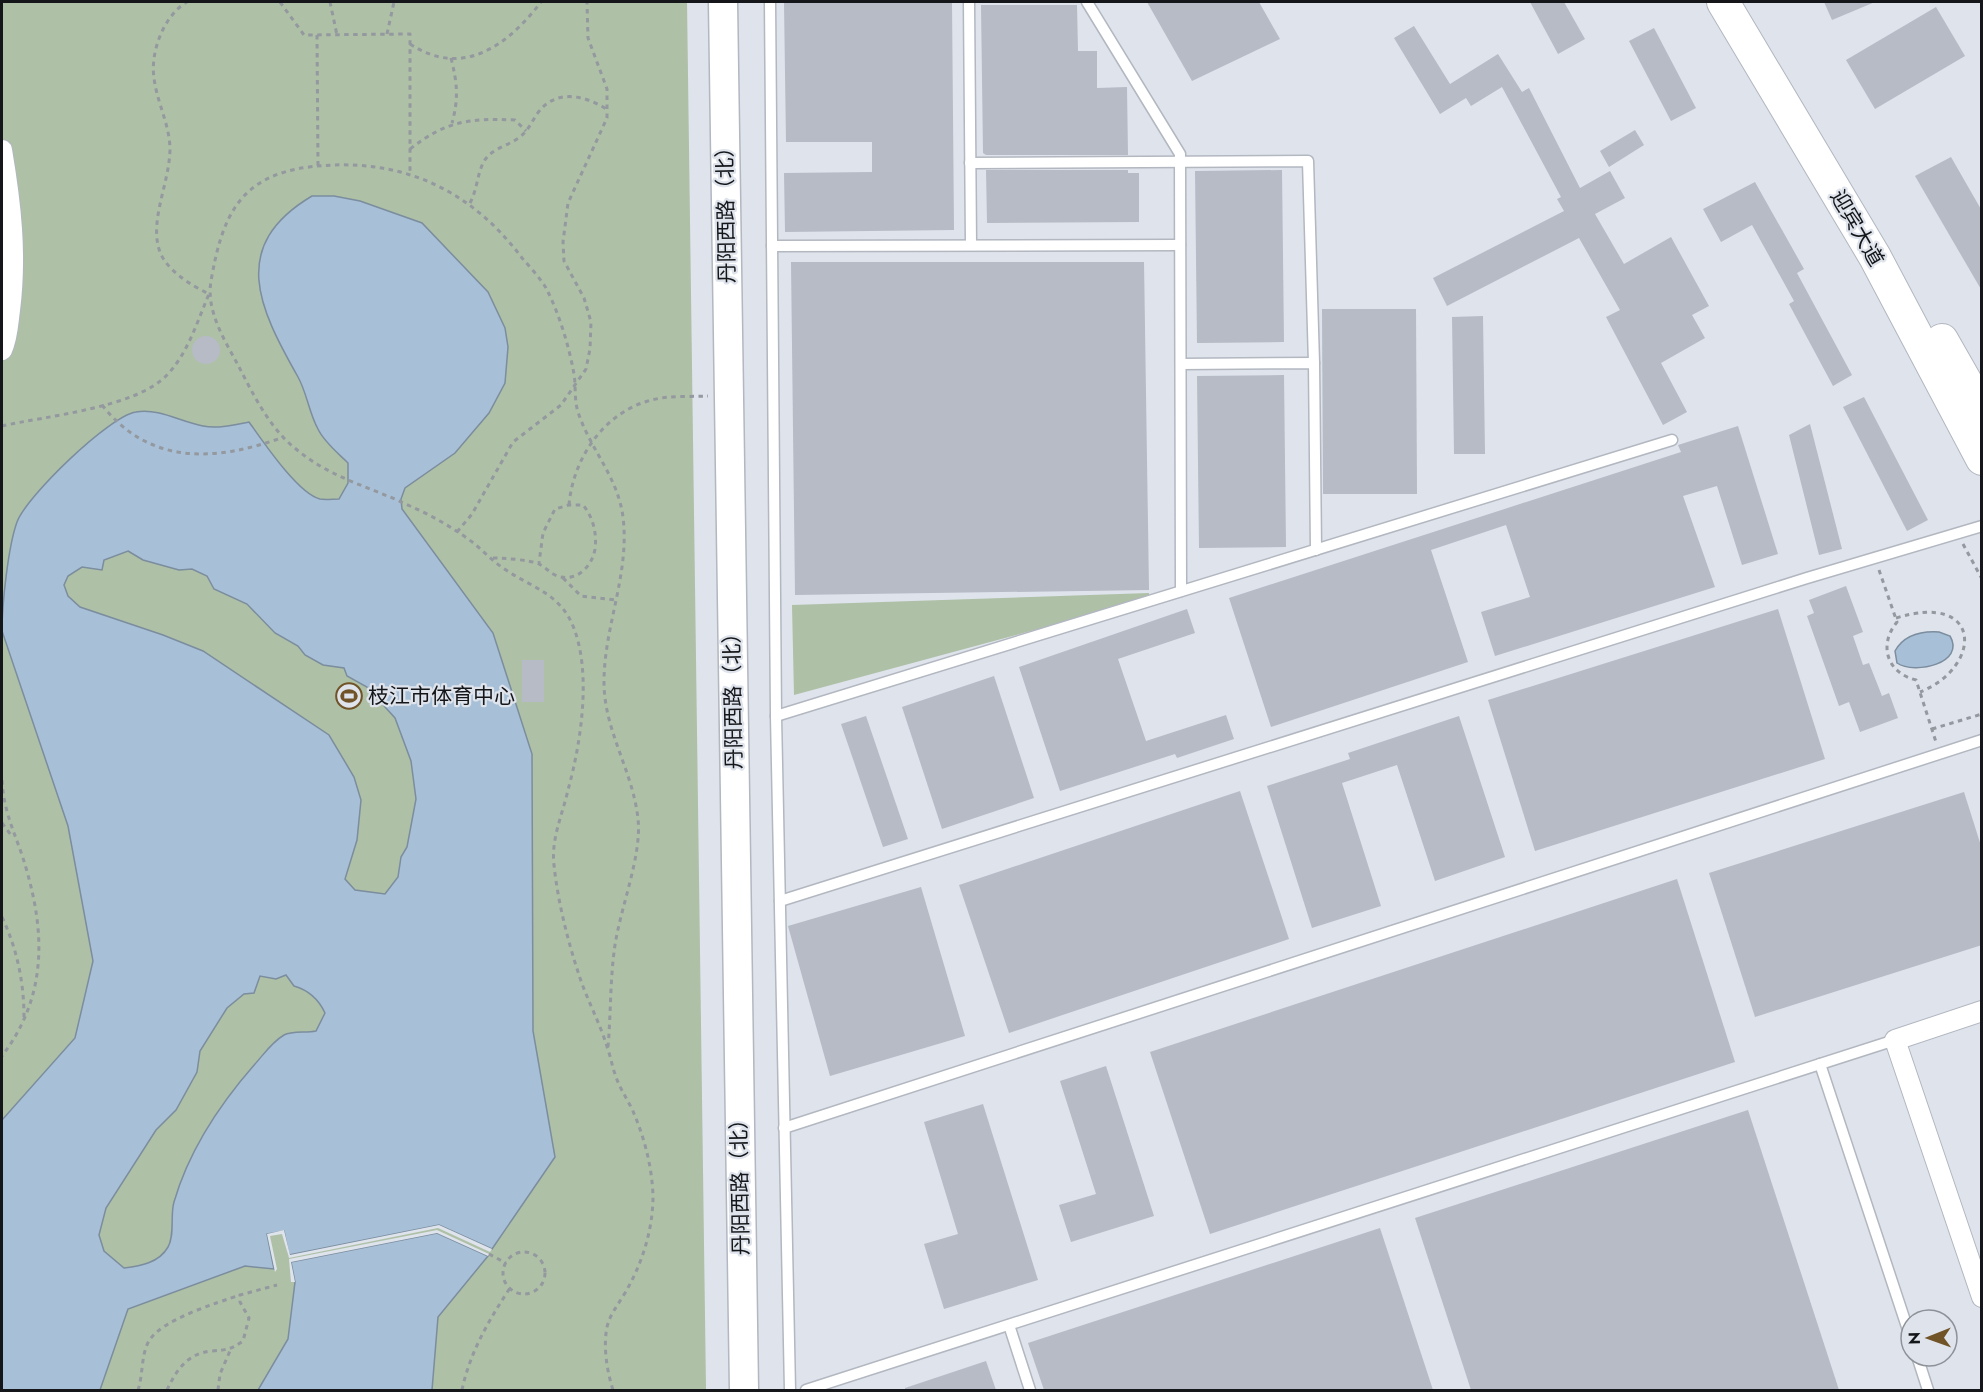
<svg xmlns="http://www.w3.org/2000/svg" width="1983" height="1392" font-family="Jost,'Noto Sans SC',sans-serif">
<style>
.green{fill:#aec0a6}
.water{fill:#a7c0d7;stroke:#7b8d9e;stroke-width:1.5;fill-rule:evenodd}
.pier{fill:#dee3ec}
.building{fill:#b6bbc5}
.lines{fill:none;stroke-linecap:round;stroke-linejoin:round}
.lane-casing{stroke:#b2b7c0;stroke-width:13}
.street-casing{stroke:#b2b7c0;stroke-width:22}
.secondary-casing{stroke:#b2b7c0;stroke-width:31}
.primary-casing{stroke:#b2b7c0;stroke-width:34}
.path{stroke:#94989f;stroke-width:3;stroke-dasharray:4.5 4.5;stroke-linecap:butt}
.lane{stroke:#fff;stroke-width:10}
.street{stroke:#fff;stroke-width:20}
.secondary{stroke:#fff;stroke-width:28}
.primary{stroke:#fff;stroke-width:32}
.labels{text-anchor:middle;stroke-width:4.5;stroke-linejoin:round;paint-order:stroke}
.street-label{font-size:21px;fill:#141619;stroke:#dee3ec}
.poi-label{font-size:21px;fill:#141619;stroke:#dee3ec;text-anchor:start}
</style>
<rect width="100%" height="100%" fill="#dee3ec"/>
<g class="green">
<path d="M 2,2 L 687,2 L 706,1390 L 2,1390 Z"/>
<path d="M 1149,593 L 1149,599 L 794,695 L 792,605 Z"/>
</g>
<g class="water">
<path d="M 312,196 L 334,196 L 360,201 L 422,223 L 488,292 L 505,328 L 508,347 L 505,383 L 489,413 L 455,453 L 405,488 L 401,499 L 402,509 L 493,633 L 532,754 L 533,1031 L 555,1157 L 492,1249 L 439,1225 L 289,1255 L 284,1231 L 267,1234 L 274,1269 L 245,1266 L 128,1309 L 100,1390 L 2,1390 L 2,1120 L 75,1038 L 93,961 L 68,826 L 2,631 C 2,605 8,547 17,522 C 26,497 109,416 136,412 C 159,408 181,422 203,426 C 218,429 234,425 249,422 C 262,440 298,494 320,499 C 325,500 333,499 339,499 L 348,483 L 348,463 C 338,453 324,442 318,429 C 309,413 307,393 298,377 C 259,308 228,246 312,196 ZM 128,551 L 143,560 L 179,570 L 192,569 L 207,576 L 214,589 L 247,604 L 275,633 L 298,646 L 305,655 L 323,665 L 344,668 L 347,676 L 367,687 L 395,718 L 411,761 L 416,799 L 407,847 L 401,857 L 398,877 L 385,894 L 355,890 L 345,879 L 357,840 L 361,800 L 354,777 L 329,735 L 203,651 L 163,635 L 80,607 L 68,596 L 64,585 L 68,576 L 82,567 L 102,570 L 104,560 ZM 286,975 L 294,986 C 308,990 319,1000 325,1013 L 316,1031 C 306,1033 292,1031 284,1035 C 272,1042 264,1054 255,1064 C 219,1105 189,1150 174,1202 C 170,1215 175,1235 168,1247 C 159,1263 140,1266 124,1268 L 104,1251 L 99,1235 L 106,1208 L 156,1130 L 176,1110 L 197,1072 L 200,1051 L 227,1008 L 244,994 L 254,993 L 260,976 L 276,979 Z"/>
<path d="M 1939,632 L 1950,636 C 1966,663 1915,675 1897,663 L 1895,651 C 1904,635 1922,631 1939,632 Z"/>
<path d="M 437,1233 L 488,1256 L 438,1317 L 432,1390 L 258,1390 L 288,1339 L 295,1282 L 291,1262 Z"/>
</g>
<g class="pier">
<path d="M 439,1225 L 492,1249 L 490,1252 L 438,1228 L 289,1258 L 282,1234 L 270,1236 L 277,1269 L 275,1272 L 267,1234 L 284,1230 L 290,1255 Z"/>
<path d="M 437,1230 L 489,1254 L 488,1256 L 437,1233 L 291,1262 L 295,1282 L 291,1282 L 289,1259 Z"/>
</g>
<g class="building">
<path d="M 842,2 L 952,3 L 954,230 L 785,232 L 784,173 L 872,172 L 872,142 L 786,142 L 784,3 Z"/>
<path d="M 1147,2 L 1259,2 L 1280,39 L 1192,81 Z"/>
<path d="M 1530,2 L 1564,2 L 1585,39 L 1558,54 Z"/>
<path d="M 1824,2 L 1875,2 L 1832,20 Z"/>
<path d="M 981,5 L 1077,5 L 1078,51 L 1097,51 L 1097,88 L 1127,87 L 1128,155 L 986,155 L 983,153 Z"/>
<path d="M 1936,7 L 1965,56 L 1875,109 L 1846,60 Z"/>
<path d="M 1414,26 L 1450,84 L 1498,54 L 1522,92 L 1529,88 L 1580,188 L 1610,171 L 1625,198 L 1595,214 L 1624,264 L 1671,237 L 1709,306 L 1692,315 L 1705,338 L 1661,363 L 1687,412 L 1663,425 L 1606,317 L 1620,310 L 1579,238 L 1447,306 L 1433,278 L 1564,211 L 1557,199 L 1561,197 L 1502,87 L 1471,106 L 1466,98 L 1440,114 L 1394,38 Z"/>
<path d="M 1654,28 L 1696,108 L 1671,121 L 1629,41 Z"/>
<path d="M 1635,130 L 1644,145 L 1609,167 L 1600,151 Z"/>
<path d="M 1951,157 L 1982,211 L 1982,291 L 1915,176 Z"/>
<path d="M 986,170 L 1128,170 L 1128,173 L 1139,173 L 1139,222 L 987,223 Z"/>
<path d="M 1282,170 L 1284,342 L 1197,343 L 1195,171 Z"/>
<path d="M 1755,182 L 1804,269 L 1797,273 L 1852,375 L 1833,386 L 1789,304 L 1794,301 L 1752,225 L 1721,242 L 1703,209 Z"/>
<path d="M 791,262 L 1144,262 L 1149,590 L 795,595 Z"/>
<path d="M 1322,309 L 1416,309 L 1417,494 L 1323,494 Z"/>
<path d="M 1483,316 L 1485,454 L 1454,454 L 1452,317 Z"/>
<circle cx="206" cy="350" r="14"/>
<path d="M 1284,375 L 1286,547 L 1199,548 L 1197,376 Z"/>
<path d="M 1864,397 L 1928,520 L 1907,531 L 1843,407 Z"/>
<path d="M 1810,424 L 1842,549 L 1819,555 L 1789,435 Z"/>
<path d="M 1738,426 L 1778,554 L 1742,565 L 1717,486 L 1683,496 L 1715,587 L 1495,656 L 1481,612 L 1530,597 L 1506,525 L 1431,550 L 1468,662 L 1271,727 L 1229,598 L 1681,452 L 1678,445 Z"/>
<path d="M 1846,586 L 1863,632 L 1853,636 L 1863,665 L 1869,663 L 1882,696 L 1889,693 L 1898,718 L 1860,732 L 1849,702 L 1839,706 L 1807,616 L 1814,613 L 1809,600 Z"/>
<path d="M 1187,609 L 1195,633 L 1118,659 L 1146,741 L 1226,715 L 1234,739 L 1177,758 L 1175,754 L 1060,791 L 1019,667 Z"/>
<path d="M 1778,609 L 1825,759 L 1535,851 L 1488,700 Z"/>
<rect x="522" y="660" width="22" height="42"/>
<path d="M 994,676 L 1034,798 L 942,829 L 902,707 Z"/>
<path d="M 866,716 L 908,839 L 883,847 L 841,724 Z"/>
<path d="M 1459,716 L 1505,857 L 1435,881 L 1397,765 L 1342,783 L 1381,906 L 1312,928 L 1267,786 L 1350,759 L 1348,753 Z"/>
<path d="M 1240,791 L 1289,939 L 1009,1033 L 959,885 Z"/>
<path d="M 1964,792 L 1982,849 L 1982,945 L 1755,1017 L 1709,873 Z"/>
<path d="M 1677,879 L 1735,1062 L 1210,1234 L 1150,1052 Z"/>
<path d="M 921,887 L 965,1036 L 830,1076 L 788,926 Z"/>
<path d="M 1106,1066 L 1154,1216 L 1071,1242 L 1059,1205 L 1096,1194 L 1060,1081 Z"/>
<path d="M 983,1104 L 1038,1280 L 944,1309 L 924,1244 L 958,1234 L 924,1122 Z"/>
<path d="M 1748,1110 L 1839,1390 L 1471,1390 L 1415,1218 Z"/>
<path d="M 1380,1228 L 1433,1390 L 1044,1390 L 1028,1343 Z"/>
<path d="M 986,1361 L 996,1390 L 905,1390 L 905,1388 Z"/>
</g>
<g class="lines">
<g class="lane-casing">
<g id="lane">
<path d="M 770,2 L 776,716 L 790,1390"/>
<path d="M 969,2 L 971,245"/>
<path d="M 1087,2 L 1180,154 L 1181,591"/>
<path d="M 970,163 L 1308,161 L 1314,363"/>
<path d="M 772,246 L 1180,245"/>
<path d="M 1181,364 L 1314,363 L 1316,550"/>
<path d="M 776,716 L 1672,440"/>
<path d="M 780,901 L 1807,578 L 1982,526"/>
<path d="M 1820,1064 L 1911,1339"/>
<path d="M 784,1128 L 1982,740"/>
<path d="M 1009,1325 L 1030,1390"/>
<path d="M 1917,1356 L 1928,1390"/>
<path d="M 806,1390 L 1895,1040"/>
</g>
</g>
<g class="street-casing">
<g id="street">
<path d="M 2,150 C 11,203 17,255 10,310 C 8,324 8,337 2,350"/>
<path d="M 1982,1011 L 1895,1040 L 1982,1297"/>
</g>
</g>
<g class="secondary-casing">
<path id="secondary" d="M 723,2 L 744,1390"/>
</g>
<g class="primary-casing">
<g id="primary">
<path d="M 1723,2 L 1875,257 L 1982,459"/>
<path d="M 1942,340 L 1982,410"/>
</g>
</g>
<g class="path">
<path d="M 280,2 L 304,35 L 410,34 L 410,175"/>
<path d="M 330,2 L 337,35"/>
<path d="M 387,34 L 394,2"/>
<path d="M 317,35 L 318,166"/>
<path d="M 410,44 C 463,79 508,45 541,2"/>
<path d="M 451,58 C 457,82 459,98 452,123"/>
<path d="M 410,149 C 446,121 469,118 515,120 L 526,131"/>
<path d="M 470,203 C 477,190 477,176 483,163 C 490,149 505,147 517,139 C 527,133 531,123 537,114 C 555,88 585,95 608,110"/>
<path d="M 102,405 C 151,467 217,461 284,437"/>
<path d="M 2,426 C 45,416 136,408 167,375 C 188,353 197,322 209,294 C 191,285 165,270 159,249 C 150,219 169,184 170,150 C 170,125 157,103 154,78 C 150,52 164,15 187,2"/>
<path d="M 569,505 C 573,459 603,414 648,401 C 667,395 689,397 708,396"/>
<path d="M 457,532 L 472,514 L 513,442 L 561,405 L 586,369 L 590,349 L 591,322 L 584,298 L 564,261 L 563,242 L 568,203 L 607,118 L 607,89 L 588,38 L 587,2"/>
<path d="M 1963,544 L 1982,579"/>
<path d="M 493,558 C 503,558 531,560 539,564 C 545,567 549,572 555,575 C 574,584 592,568 595,549 C 597,533 593,517 583,505 L 569,505 L 555,509 L 543,533 L 539,563"/>
<path d="M 1879,570 L 1897,622 C 1878,645 1887,673 1916,680 L 1936,742"/>
<path d="M 563,578 L 581,596 L 617,600"/>
<path d="M 1896,618 C 1983,591 1983,667 1920,692"/>
<path d="M 1932,729 L 1982,714"/>
<path d="M 2,780 C 4,816 17,836 26,868 C 46,936 46,998 2,1056"/>
<path d="M 2,823 L 11,835"/>
<path d="M 2,917 C 17,949 24,982 24,1017"/>
<path d="M 608,1047 C 611,1013 610,978 615,945 C 621,906 642,855 638,819 C 633,771 604,731 604,682 C 604,626 630,574 623,517 C 618,477 590,449 578,412 C 574,399 576,386 574,374 C 569,346 559,313 546,288 C 540,278 530,267 522,258 C 469,187 397,156 309,167 C 239,176 222,217 211,281 C 206,311 224,339 238,365 C 253,394 270,429 296,449 C 330,478 371,487 410,506 C 433,516 457,530 476,545 C 486,554 495,563 506,570 C 533,588 560,594 573,626 C 592,672 581,743 568,790 C 562,816 551,839 554,865 C 558,903 568,942 580,978 C 588,1002 601,1025 608,1050 C 611,1058 612,1066 615,1074 C 619,1087 626,1097 632,1109 C 644,1136 652,1166 653,1196 C 653,1230 642,1264 625,1293 C 618,1305 610,1314 607,1327 C 603,1347 607,1371 613,1390"/>
<circle cx="524" cy="1273" r="21"/>
<path d="M 489,1254 L 506,1263"/>
<path d="M 138,1390 C 143,1376 141,1354 149,1341 C 162,1319 217,1303 240,1295"/>
<path d="M 167,1390 C 176,1371 187,1353 212,1351 C 226,1350 232,1349 243,1341 L 249,1318 L 240,1302 L 240,1295 L 277,1285"/>
<path d="M 218,1390 L 220,1374 L 230,1351"/>
<path d="M 462,1390 C 470,1352 489,1320 510,1288"/>
</g>
<use href="#lane" class="lane"/>
<use href="#street" class="street"/>
<use href="#secondary" class="secondary"/>
<use href="#primary" class="primary"/>
</g>
<defs>
<g id="stadium-ring" transform="scale(1.35)"><circle r="9.5" fill="#dee3ec" stroke="#715328" stroke-width="1.5"/><path d="M0-5a6.5 5 0 1 0 0 10a6.5 5 0 1 0 0-10ZM-3.5-1.8h7v3.6h-7Z" fill="#715328"/></g>
</defs>
<g fill-rule="evenodd">
<use href="#stadium-ring" x="349" y="696"/>
</g>
<g class="labels">
<g class="street-label">
<text transform="translate(726 210) rotate(-91)" y="7">丹阳西路（北）</text>
<text transform="translate(1857 228) rotate(60)" y="7">迎宾大道</text>
<text transform="translate(733 696) rotate(-91)" y="7">丹阳西路（北）</text>
<text transform="translate(740 1182) rotate(-91)" y="7">丹阳西路（北）</text>
</g>
<g class="poi-label">
<text x="368" y="703">枝江市体育中心</text>
</g>
</g>
<rect width="1983" height="1392" fill="none" stroke="#141619" stroke-width="6"/>
<g transform="translate(1929 1338) rotate(269)"><circle r="28" fill="#dee3ec" stroke="#8d9198" stroke-width="1.5"/>
<path d="M0-4.5L10 22L0 15L-10 22Z" fill="#715328"/>
<text y="-9" font-size="16" font-weight="bold" text-anchor="middle" fill="#141619">N</text>
</g>
</svg>
